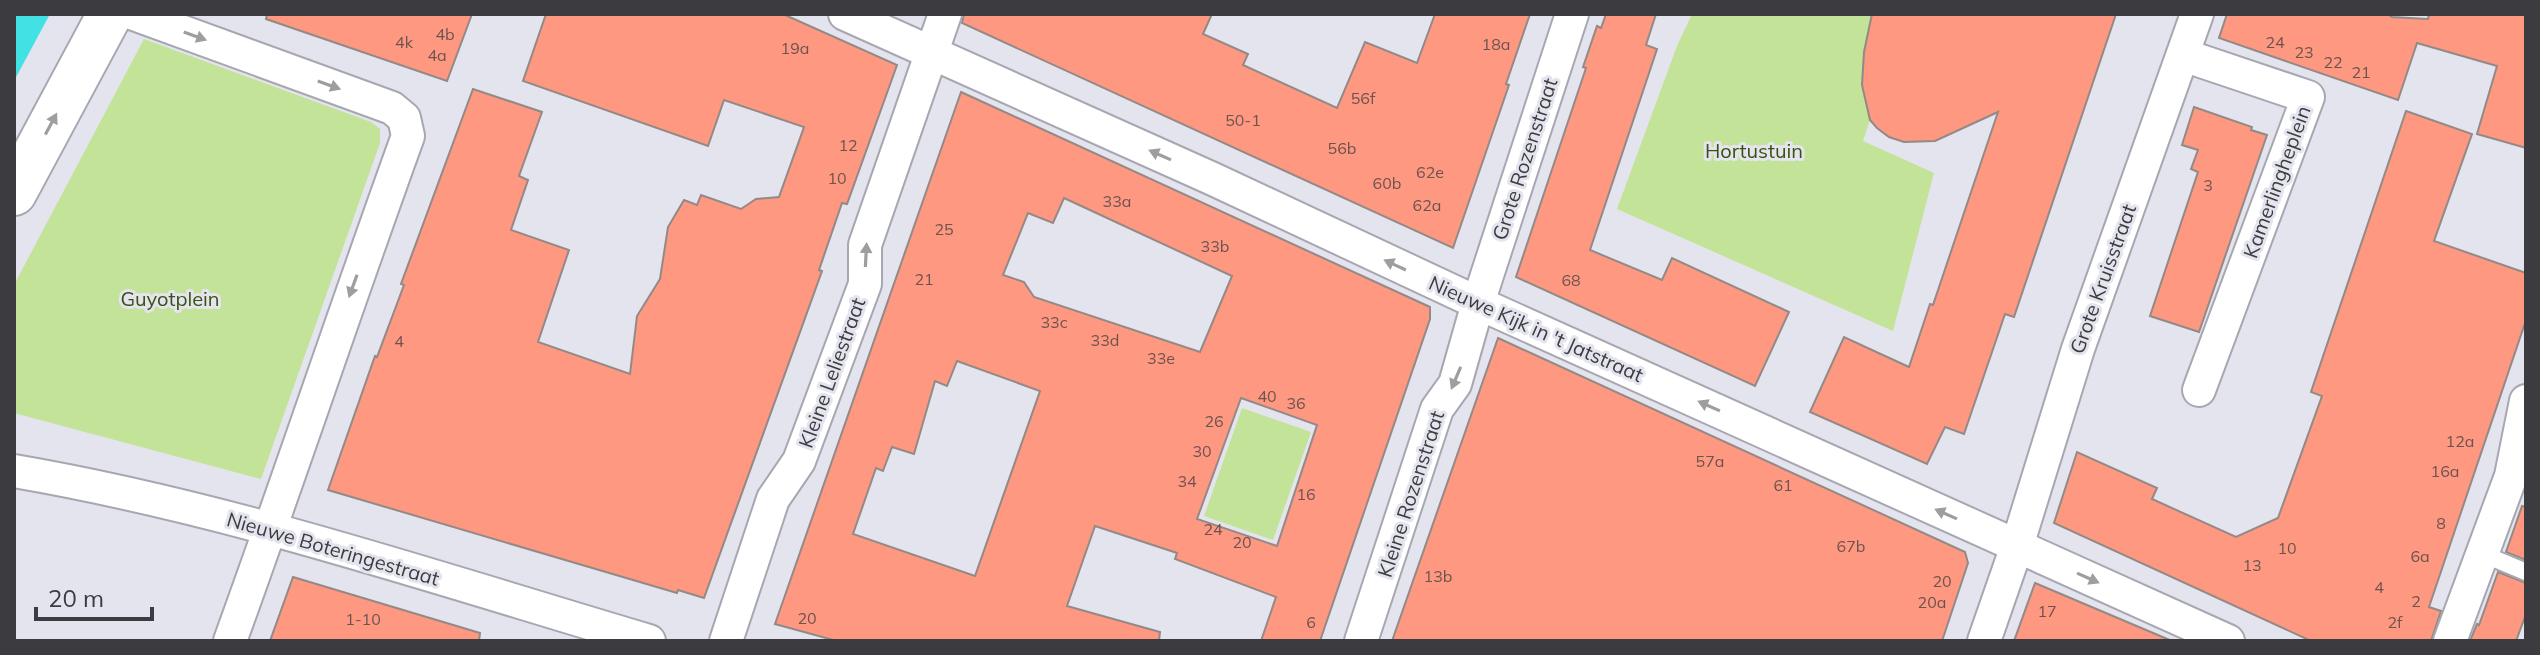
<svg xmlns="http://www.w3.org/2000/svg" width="2540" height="655" font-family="Mulish,sans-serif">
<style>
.green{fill:#c2e398}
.water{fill:#42e1e3}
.building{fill:#fe9880;stroke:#938986;stroke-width:2;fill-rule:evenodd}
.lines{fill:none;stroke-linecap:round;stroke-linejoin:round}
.lane-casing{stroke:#a7a7b1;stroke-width:20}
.street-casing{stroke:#a7a7b1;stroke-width:36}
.secondary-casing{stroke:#a7a7b1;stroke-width:48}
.lane{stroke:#fff;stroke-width:16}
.street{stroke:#fff;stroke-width:32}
.secondary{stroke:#fff;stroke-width:44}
.oneway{fill:#9e9ea0}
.labels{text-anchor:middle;stroke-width:6;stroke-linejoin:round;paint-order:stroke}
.number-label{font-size:16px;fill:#6c5350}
.park-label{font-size:20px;fill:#39510f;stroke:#e4e4ee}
.street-label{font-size:20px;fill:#3c3c40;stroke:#e4e4ee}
</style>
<rect width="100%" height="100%" fill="#e4e4ee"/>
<g class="green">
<path d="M 1692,14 L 1905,14 L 1863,141 L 1934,173 L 1893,331 L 1617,209 L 1677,46 Z"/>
<path d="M 144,39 L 371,122 L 380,129 L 380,143 L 261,479 L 14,413 L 14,285 Z"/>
<path d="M 1242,408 L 1311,432 L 1273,540 L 1204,516 Z"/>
</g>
<path class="water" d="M 14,14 L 50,14 L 14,81 Z"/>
<g class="building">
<path d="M 267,14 L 472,14 L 447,81 L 266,19 Z"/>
<path d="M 546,14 L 783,14 L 897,65 L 847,204 L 842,203 L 819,270 L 822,271 L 704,598 L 678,590 L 677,593 L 328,490 L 375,356 L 377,357 L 404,285 L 401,284 L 473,89 L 542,112 L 519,176 L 528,180 L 511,230 L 569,250 L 538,342 L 630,374 L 637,316 L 660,279 L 668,227 L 684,200 L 697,205 L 701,195 L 741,209 L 756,199 L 779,197 L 804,127 L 724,100 L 708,146 L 523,81 Z"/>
<path d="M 964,14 L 1212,14 L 1203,34 L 1248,54 L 1243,65 L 1337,108 L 1365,42 L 1417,63 L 1435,14 L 1530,14 L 1506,84 L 1509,85 L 1453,248 L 962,23 Z"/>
<path d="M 1606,14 L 1656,14 L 1646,45 L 1657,49 L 1590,250 L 1662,280 L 1672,258 L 1789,312 L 1755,386 L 1516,277 L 1586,68 L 1583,67 L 1597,26 L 1601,28 Z"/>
<path d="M 1872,14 L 2116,14 L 2014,317 L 2005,314 L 1964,434 L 1945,427 L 1927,464 L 1810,412 L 1844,337 L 1909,367 L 1930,304 L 1933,305 L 1998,112 L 1935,141 L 1904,142 L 1889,137 L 1877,128 L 1870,120 L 1862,85 L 1864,52 Z"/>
<path d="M 2227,14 L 2387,14 L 2392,17 L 2428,19 L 2429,14 L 2526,14 L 2526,148 L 2477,134 L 2497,66 L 2417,43 L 2398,100 L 2219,38 Z"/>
<path d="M 961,92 L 1430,307 L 1430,319 L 1320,641 L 1261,641 L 1276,597 L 1175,559 L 1177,553 L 1095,526 L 1067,606 L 1160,632 L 1159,641 L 837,641 L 775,624 ZM 1064,198 L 1232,276 L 1200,352 L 1034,297 L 1024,282 L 1003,275 L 1028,213 L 1053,223 ZM 957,361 L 1040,391 L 975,576 L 853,534 L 876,468 L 883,471 L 892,447 L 914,454 L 935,381 L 947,386 ZM 1241,398 L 1317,425 L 1277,546 L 1197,519 Z"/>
<path d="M 2194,107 L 2252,127 L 2251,130 L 2267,135 L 2199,332 L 2150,316 L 2198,172 L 2191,169 L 2198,150 L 2182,145 Z"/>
<path d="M 2406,111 L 2472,134 L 2434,241 L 2526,273 L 2526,320 L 2429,607 L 2441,611 L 2431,641 L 2311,641 L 2054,523 L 2077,452 L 2157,488 L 2152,499 L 2236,537 L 2278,518 L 2322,396 L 2311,392 Z"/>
<path d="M 1498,338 L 1965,552 L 1968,563 L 1942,641 L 1392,641 Z"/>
<path d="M 2522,506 L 2526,507 L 2526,560 L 2506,552 Z"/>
<path d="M 2498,572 L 2526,583 L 2526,614 L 2516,641 L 2470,641 L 2477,624 L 2479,625 Z"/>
<path d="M 293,577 L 480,633 L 479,641 L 270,641 Z"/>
<path d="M 2035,583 L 2172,641 L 2014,641 Z"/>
</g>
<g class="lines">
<g class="lane-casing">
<path id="lane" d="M 2483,554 L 2526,572"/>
</g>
<g class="street-casing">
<g id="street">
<path d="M 134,14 L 392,108 L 404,118 L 408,136 C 347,304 291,473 230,641"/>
<path d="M 845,14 L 1213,179 L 1478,303 L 2228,641"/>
<path d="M 2183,55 L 2308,97 L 2199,390"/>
<path d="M 14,471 C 230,508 439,579 649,641"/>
<path d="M 726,641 L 773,499 L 799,461 L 865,284 L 865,245 L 945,14"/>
<path d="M 1361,641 L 1437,409 L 1455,384 L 1478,303 L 1572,14"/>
<path d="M 1984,641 L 2017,546 L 2078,349 L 2197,14"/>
<path d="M 2450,641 L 2511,476 L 2526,401"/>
</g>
</g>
<g class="secondary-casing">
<path id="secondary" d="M 14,193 L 110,14"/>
</g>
<use href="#lane" class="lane"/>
<use href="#street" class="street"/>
<use href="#secondary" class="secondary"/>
</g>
<defs><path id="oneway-solid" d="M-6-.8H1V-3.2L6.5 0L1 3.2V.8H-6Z" transform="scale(2)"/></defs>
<g class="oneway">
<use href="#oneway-solid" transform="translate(195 36) rotate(20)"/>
<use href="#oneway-solid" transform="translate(329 85) rotate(20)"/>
<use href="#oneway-solid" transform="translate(51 124) rotate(-62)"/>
<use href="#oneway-solid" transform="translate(1160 155) rotate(-156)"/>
<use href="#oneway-solid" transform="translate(866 255) rotate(-87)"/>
<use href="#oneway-solid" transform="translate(1395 265) rotate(-155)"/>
<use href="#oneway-solid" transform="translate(353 286) rotate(110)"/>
<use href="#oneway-solid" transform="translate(1456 378) rotate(113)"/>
<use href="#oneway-solid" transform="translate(1709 406) rotate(-156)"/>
<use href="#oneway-solid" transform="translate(1946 514) rotate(-156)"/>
<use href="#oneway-solid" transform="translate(2088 578) rotate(24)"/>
</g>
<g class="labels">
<g class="number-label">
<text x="445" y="40">4b</text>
<text x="404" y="48">4k</text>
<text x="2275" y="48">24</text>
<text x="1496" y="50">18a</text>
<text x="795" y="54">19a</text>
<text x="2304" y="58">23</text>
<text x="437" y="61">4a</text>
<text x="2333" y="68">22</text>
<text x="2361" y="78">21</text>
<text x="1363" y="104">56f</text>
<text x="1243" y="126">50-1</text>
<text x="848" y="151">12</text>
<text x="1342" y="154">56b</text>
<text x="1430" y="178">62e</text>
<text x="837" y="184">10</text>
<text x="1387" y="189">60b</text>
<text x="2208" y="191">3</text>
<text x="1117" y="207">33a</text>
<text x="1427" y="211">62a</text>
<text x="944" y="235">25</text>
<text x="1215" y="252">33b</text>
<text x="924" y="285">21</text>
<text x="1571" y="286">68</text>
<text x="1054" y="328">33c</text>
<text x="1105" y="346">33d</text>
<text x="399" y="347">4</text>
<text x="1161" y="364">33e</text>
<text x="1267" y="402">40</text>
<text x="1296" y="409">36</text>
<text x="1214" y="427">26</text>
<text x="2460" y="447">12a</text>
<text x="1202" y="457">30</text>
<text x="1710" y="467">57a</text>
<text x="2445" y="477">16a</text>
<text x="1187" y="487">34</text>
<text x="1783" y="491">61</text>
<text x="1306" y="500">16</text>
<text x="2441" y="529">8</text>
<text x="1213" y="535">24</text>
<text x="1242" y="548">20</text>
<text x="1851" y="552">67b</text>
<text x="2287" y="554">10</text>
<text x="2420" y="562">6a</text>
<text x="2252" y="571">13</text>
<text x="1438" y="582">13b</text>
<text x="1942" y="587">20</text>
<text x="2379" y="593">4</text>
<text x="2416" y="607">2</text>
<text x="1932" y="608">20a</text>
<text x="2047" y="617">17</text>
<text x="807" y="624">20</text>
<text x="363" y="625">1-10</text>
<text x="1311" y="628">6</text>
<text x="2395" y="628">2f</text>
</g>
<g class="park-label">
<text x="1754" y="158">Hortustuin</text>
<text x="170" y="306">Guyotplein</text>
</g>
<g class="street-label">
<text transform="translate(1525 159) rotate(-72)" y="7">Grote Rozenstraat</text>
<text transform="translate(2277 182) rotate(-70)" y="7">Kamerlingheplein</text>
<text transform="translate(2103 279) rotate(-70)" y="7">Grote Kruisstraat</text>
<text transform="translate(1536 329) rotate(24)" y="7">Nieuwe Kijk in 't Jatstraat</text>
<text transform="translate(832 373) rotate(-70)" y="7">Kleine Leliestraat</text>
<text transform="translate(1411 494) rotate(-72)" y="7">Kleine Rozenstraat</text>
<text transform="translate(333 549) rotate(16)" y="7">Nieuwe Boteringestraat</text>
</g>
</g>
<rect width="2540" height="655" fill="none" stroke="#3c3c40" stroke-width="32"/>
<path d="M36 607v12h116v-12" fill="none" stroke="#3c3c40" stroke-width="4"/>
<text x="48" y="607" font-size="24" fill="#3c3c40" stroke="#e4e4ee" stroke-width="6" paint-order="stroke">20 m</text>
</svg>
